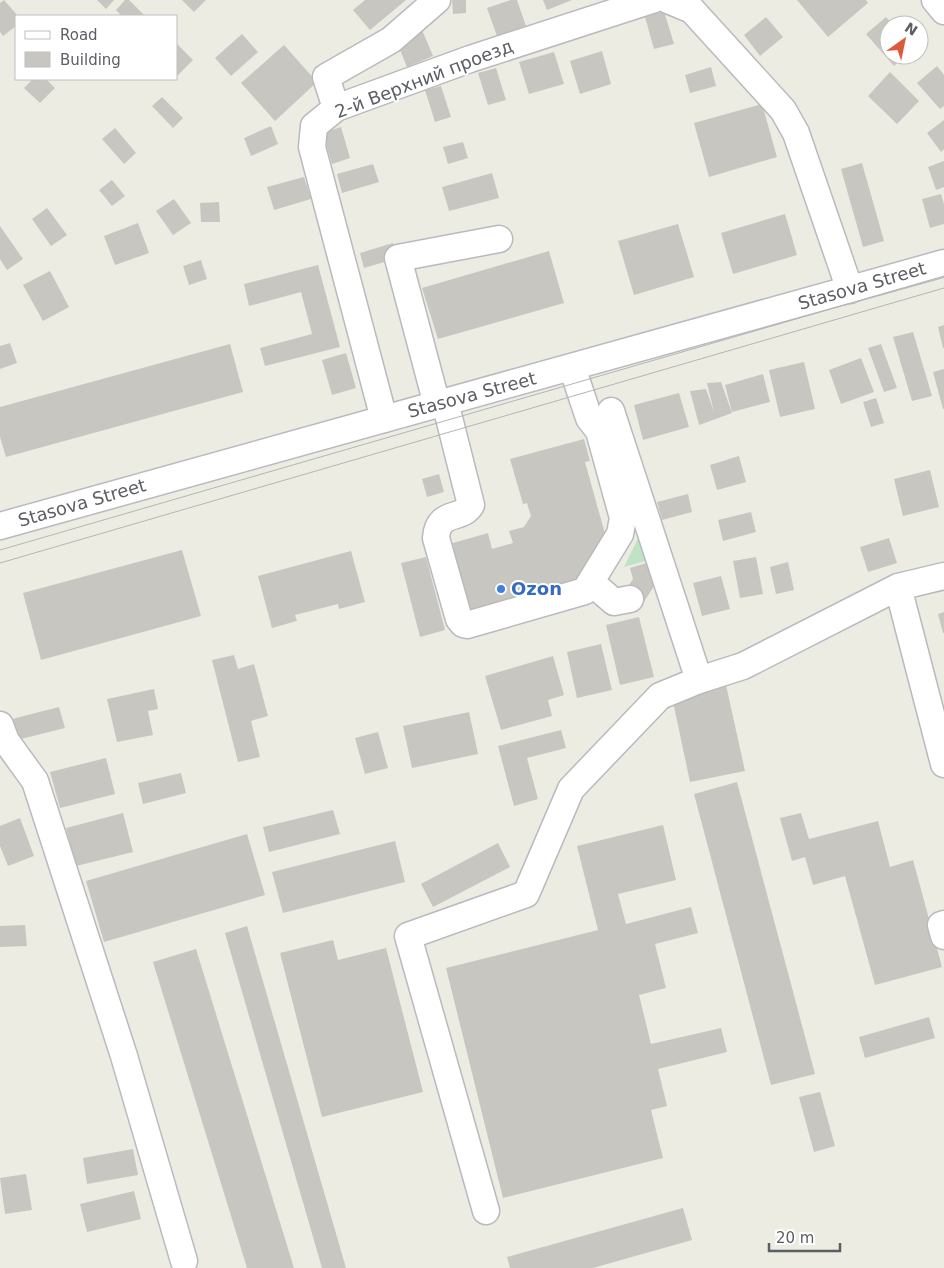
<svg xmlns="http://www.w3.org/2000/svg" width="944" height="1268" font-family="'DejaVu Sans',sans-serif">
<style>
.green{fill:#c1e3c5}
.building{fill:#c8c6c0}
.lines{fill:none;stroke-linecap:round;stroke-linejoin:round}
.minor-casing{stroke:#b8babf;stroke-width:29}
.minor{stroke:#fff;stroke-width:26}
.tram{stroke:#b4b5b5;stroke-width:1}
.shop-dot{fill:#3f7fe0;stroke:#fff;stroke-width:2}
.labels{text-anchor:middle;stroke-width:4;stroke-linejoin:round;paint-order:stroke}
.street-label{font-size:18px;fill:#5b5e63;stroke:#fff}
.shop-label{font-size:18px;font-weight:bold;fill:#366cbe;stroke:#fff;text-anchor:start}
</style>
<rect width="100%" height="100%" fill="#edece3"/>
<path class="green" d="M 644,526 L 653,559 L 624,567 Z"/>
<g class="building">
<path d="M 4,0 L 18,16 L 16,26 L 3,36 L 0,32 L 0,3 Z"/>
<path d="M 97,0 L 114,0 L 106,9 Z"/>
<path d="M 125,0 L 129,0 L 144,15 L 122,16 L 116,10 Z"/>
<path d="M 182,0 L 206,0 L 194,12 Z"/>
<path d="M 365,0 L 406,0 L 370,30 L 353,10 Z"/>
<path d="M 452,0 L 466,0 L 466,13 L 453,14 Z"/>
<path d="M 511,0 L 517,0 L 526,26 L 497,36 L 487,8 Z"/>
<path d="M 543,0 L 572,0 L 547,10 Z"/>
<path d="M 797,0 L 866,0 L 868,3 L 828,37 Z"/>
<path d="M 664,11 L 674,44 L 654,49 L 645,17 Z"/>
<path d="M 766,17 L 783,37 L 760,56 L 744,35 Z"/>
<path d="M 886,17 L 893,25 L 889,25 L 889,55 L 906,55 L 894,66 L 866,34 Z"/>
<path d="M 422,30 L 433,56 L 407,67 L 396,40 Z"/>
<path d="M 242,34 L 258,52 L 231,76 L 215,58 Z"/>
<path d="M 176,43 L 193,60 L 176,77 Z"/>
<path d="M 284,45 L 317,82 L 275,121 L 241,83 Z"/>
<path d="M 602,51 L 611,84 L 580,94 L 570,61 Z"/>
<path d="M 554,52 L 564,84 L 529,94 L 519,62 Z"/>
<path d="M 937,66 L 944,75 L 944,106 L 940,109 L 917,83 Z"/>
<path d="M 711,67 L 716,86 L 690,93 L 685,75 Z"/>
<path d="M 496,68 L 506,100 L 488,105 L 478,73 Z"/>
<path d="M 890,72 L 919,101 L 897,124 L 868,96 Z"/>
<path d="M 33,79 L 46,79 L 55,88 L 40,103 L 24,88 Z"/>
<path d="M 441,86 L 451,117 L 435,122 L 425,90 Z"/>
<path d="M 162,97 L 183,118 L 173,128 L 152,106 Z"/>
<path d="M 762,104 L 777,157 L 709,177 L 694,123 Z"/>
<path d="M 944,120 L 944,149 L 941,152 L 927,133 Z"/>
<path d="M 271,126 L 278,144 L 251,156 L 244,138 Z"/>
<path d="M 341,127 L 350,158 L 332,164 L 323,133 Z"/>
<path d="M 115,128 L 136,153 L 124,164 L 102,139 Z"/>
<path d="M 463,142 L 468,158 L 448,164 L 443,147 Z"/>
<path d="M 944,161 L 944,187 L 936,190 L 928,167 Z"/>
<path d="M 862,163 L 884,241 L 863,247 L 841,169 Z"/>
<path d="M 373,164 L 379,182 L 342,193 L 337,174 Z"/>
<path d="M 492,173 L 499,198 L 449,211 L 442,187 Z"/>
<path d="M 304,177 L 311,199 L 274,210 L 267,187 Z"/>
<path d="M 112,180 L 125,196 L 112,206 L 99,190 Z"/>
<path d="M 941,194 L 944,204 L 944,224 L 930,228 L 922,199 Z"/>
<path d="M 174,199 L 191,223 L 173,235 L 156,211 Z"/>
<path d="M 219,202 L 220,222 L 201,222 L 200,203 Z"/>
<path d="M 47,208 L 67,235 L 51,246 L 32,219 Z"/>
<path d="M 785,214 L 797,255 L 733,274 L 721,233 Z"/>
<path d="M 138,223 L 149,253 L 115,265 L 104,236 Z"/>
<path d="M 678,224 L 694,277 L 634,295 L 618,241 Z"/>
<path d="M 0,226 L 23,259 L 7,270 L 0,259 Z"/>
<path d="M 393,243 L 398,258 L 364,268 L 360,253 Z"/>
<path d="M 549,251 L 564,303 L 438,339 L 422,288 Z"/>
<path d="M 201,260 L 207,279 L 189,285 L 183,266 Z"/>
<path d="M 318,265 L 340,347 L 265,366 L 260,348 L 312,334 L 301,292 L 249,306 L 244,284 Z"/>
<path d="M 50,271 L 69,307 L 43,321 L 23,285 Z"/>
<path d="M 944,325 L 944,348 L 943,348 L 938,327 Z"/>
<path d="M 913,332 L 932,396 L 912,401 L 893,337 Z"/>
<path d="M 10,343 L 17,363 L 0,369 L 0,346 Z"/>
<path d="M 230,344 L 243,392 L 6,457 L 0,437 L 0,407 Z"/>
<path d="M 881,344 L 897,388 L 884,392 L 868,348 Z"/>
<path d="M 346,353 L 356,388 L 332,395 L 322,360 Z"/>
<path d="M 861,358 L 874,392 L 841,404 L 829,370 Z"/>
<path d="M 804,362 L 815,409 L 780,417 L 769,370 Z"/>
<path d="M 944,369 L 944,409 L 943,409 L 933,372 Z"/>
<path d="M 763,374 L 770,402 L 732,412 L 725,385 Z"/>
<path d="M 721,382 L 732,413 L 699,425 L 690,391 L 706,389 L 714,412 L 707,383 Z"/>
<path d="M 679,393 L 689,427 L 643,440 L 634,405 Z"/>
<path d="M 876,398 L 884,423 L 871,427 L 863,402 Z"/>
<path d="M 584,439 L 590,461 L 585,462 L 607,541 L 582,582 L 465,614 L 459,594 L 466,593 L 457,561 L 451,563 L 446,545 L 488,533 L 492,549 L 513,543 L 509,531 L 524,527 L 531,516 L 527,503 L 523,504 L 510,459 Z"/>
<path d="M 739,456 L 746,482 L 717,490 L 710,465 Z"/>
<path d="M 930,470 L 939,507 L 903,516 L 894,479 Z"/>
<path d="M 439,474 L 444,492 L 427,497 L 422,479 Z"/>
<path d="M 688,494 L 692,512 L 662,520 L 657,502 Z"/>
<path d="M 751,512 L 756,532 L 723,541 L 718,520 Z"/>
<path d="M 889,538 L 897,563 L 868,572 L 860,547 Z"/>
<path d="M 182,550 L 201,616 L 41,660 L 23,593 Z"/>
<path d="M 351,551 L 365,602 L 339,609 L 338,604 L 295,615 L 297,621 L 272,628 L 258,576 Z"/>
<path d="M 426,557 L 445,630 L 420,637 L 401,563 Z"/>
<path d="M 756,557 L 763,594 L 740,598 L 733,561 Z"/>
<path d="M 650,562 L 656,583 L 640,608 L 633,610 L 627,588 L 633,579 L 630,568 Z"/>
<path d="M 788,562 L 794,590 L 776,594 L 770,567 Z"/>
<path d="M 721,576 L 730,609 L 702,616 L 693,583 Z"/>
<path d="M 944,612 L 944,633 L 943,633 L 938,614 Z"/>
<path d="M 639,617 L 654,677 L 620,685 L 606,625 Z"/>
<path d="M 601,644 L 612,690 L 577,698 L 567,652 Z"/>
<path d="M 234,655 L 238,669 L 254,664 L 268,716 L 251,721 L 260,757 L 238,762 L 212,660 Z"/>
<path d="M 553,656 L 564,695 L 548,700 L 552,716 L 501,730 L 485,676 Z"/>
<path d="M 726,685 L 745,771 L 690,782 L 672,697 Z"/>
<path d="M 154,689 L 158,709 L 148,711 L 153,735 L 117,742 L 107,699 Z"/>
<path d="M 59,707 L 65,728 L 17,740 L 12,719 Z"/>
<path d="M 469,712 L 478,754 L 412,768 L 403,726 Z"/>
<path d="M 561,730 L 566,748 L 527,758 L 538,799 L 514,806 L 498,746 Z"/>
<path d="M 378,732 L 388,768 L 365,774 L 355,738 Z"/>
<path d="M 106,758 L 115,794 L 60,808 L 50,772 Z"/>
<path d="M 181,773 L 186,793 L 143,804 L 138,783 Z"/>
<path d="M 737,782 L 815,1074 L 771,1085 L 694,794 Z"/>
<path d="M 333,810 L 340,834 L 269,852 L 263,827 Z"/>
<path d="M 123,813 L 133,852 L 76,866 L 66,828 Z"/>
<path d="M 801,813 L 809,839 L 878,821 L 890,867 L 913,860 L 942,967 L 875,985 L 845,876 L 813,885 L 805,857 L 792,861 L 780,818 Z"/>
<path d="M 20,818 L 34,856 L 8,866 L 0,846 L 0,826 Z"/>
<path d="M 663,825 L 676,880 L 618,894 L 626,924 L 691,907 L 698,933 L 655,944 L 666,988 L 639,995 L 651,1044 L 721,1028 L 727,1052 L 658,1069 L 667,1106 L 651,1110 L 663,1158 L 503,1198 L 446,968 L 598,930 L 577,846 Z"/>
<path d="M 247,834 L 265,895 L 104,942 L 86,881 Z"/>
<path d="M 395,841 L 405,882 L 283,913 L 272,872 Z"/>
<path d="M 498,843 L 510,867 L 433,907 L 421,884 Z"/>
<path d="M 25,925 L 27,946 L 0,947 L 0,926 Z"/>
<path d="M 247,926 L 346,1268 L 322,1268 L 225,933 Z"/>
<path d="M 333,940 L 338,960 L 386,948 L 423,1092 L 322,1117 L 280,953 Z"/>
<path d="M 196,949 L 294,1268 L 247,1268 L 153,962 Z"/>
<path d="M 929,1017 L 935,1038 L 865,1058 L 859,1037 Z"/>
<path d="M 820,1092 L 835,1146 L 814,1152 L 799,1097 Z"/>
<path d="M 133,1149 L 138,1175 L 87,1184 L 83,1158 Z"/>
<path d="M 26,1174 L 32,1210 L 5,1214 L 0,1178 Z"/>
<path d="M 134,1191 L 141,1219 L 87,1232 L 80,1204 Z"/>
<path d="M 683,1208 L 692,1240 L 593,1268 L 510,1268 L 507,1257 Z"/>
</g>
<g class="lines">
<g class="minor-casing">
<g id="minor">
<path d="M 668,0 L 692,10 L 783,110 L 796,133 L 850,290"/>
<path d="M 935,0 L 944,11"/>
<path d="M 336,108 L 326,77 L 391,40 L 437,0"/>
<path d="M 445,402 L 471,505 C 462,521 438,509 436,538 L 459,619 L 463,624 L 467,625 L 585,591 L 620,534 L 623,518 L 599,431 L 589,418 L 572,367"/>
<path d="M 437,405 L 398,258 L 499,239"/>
<path d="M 611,411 L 699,680"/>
<path d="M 384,419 L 312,147 L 314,126 L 336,108 L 470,59 L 652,0"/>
<path d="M 0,526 L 944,263"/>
<path d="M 592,583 L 614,602 L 630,599"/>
<path d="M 898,587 L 944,764"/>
<path d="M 0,725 L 6,741 L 35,781 L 124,1056 L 184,1261"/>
<path d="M 944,924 L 941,925 L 944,936"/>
<path d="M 486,1211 L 408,936 L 526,894 L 571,789 L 660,696 L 699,680 L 743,666 L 898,587 L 944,576"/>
</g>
</g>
<use href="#minor" class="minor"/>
<g class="tram">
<path d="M 0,550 L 944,276"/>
<path d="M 0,563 L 944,288"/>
</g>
</g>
<circle class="shop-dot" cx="501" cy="589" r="5"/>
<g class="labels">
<g class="street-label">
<text transform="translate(424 79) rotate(-21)" y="6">2-й Верхний проезд</text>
<text transform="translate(862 286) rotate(-16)" y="6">Stasova Street</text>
<text transform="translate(472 395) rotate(-15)" y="6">Stasova Street</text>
<text transform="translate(82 503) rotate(-16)" y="6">Stasova Street</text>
</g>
<g class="shop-label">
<text x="511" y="595">Ozon</text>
</g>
</g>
<rect x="15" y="15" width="162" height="65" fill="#ffffff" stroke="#bdbfc1"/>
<rect x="25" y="31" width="25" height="8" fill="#ffffff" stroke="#bdbfc1"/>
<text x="60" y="40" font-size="15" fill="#5b5e63">Road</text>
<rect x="25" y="52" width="25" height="15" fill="#c8c6c0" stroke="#bdbfc1"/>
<text x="60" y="65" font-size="15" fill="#5b5e63">Building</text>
<g transform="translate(904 40) rotate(33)"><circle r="24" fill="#ffffff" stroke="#bdbfc1"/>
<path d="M0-4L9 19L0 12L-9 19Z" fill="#dd593a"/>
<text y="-8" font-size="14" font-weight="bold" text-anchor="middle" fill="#5b5e63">N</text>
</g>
<path d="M769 1243v8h71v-8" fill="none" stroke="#5b5e63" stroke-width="2.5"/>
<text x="776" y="1243" font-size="15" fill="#5b5e63" stroke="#ffffff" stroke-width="4" paint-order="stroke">20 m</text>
</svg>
